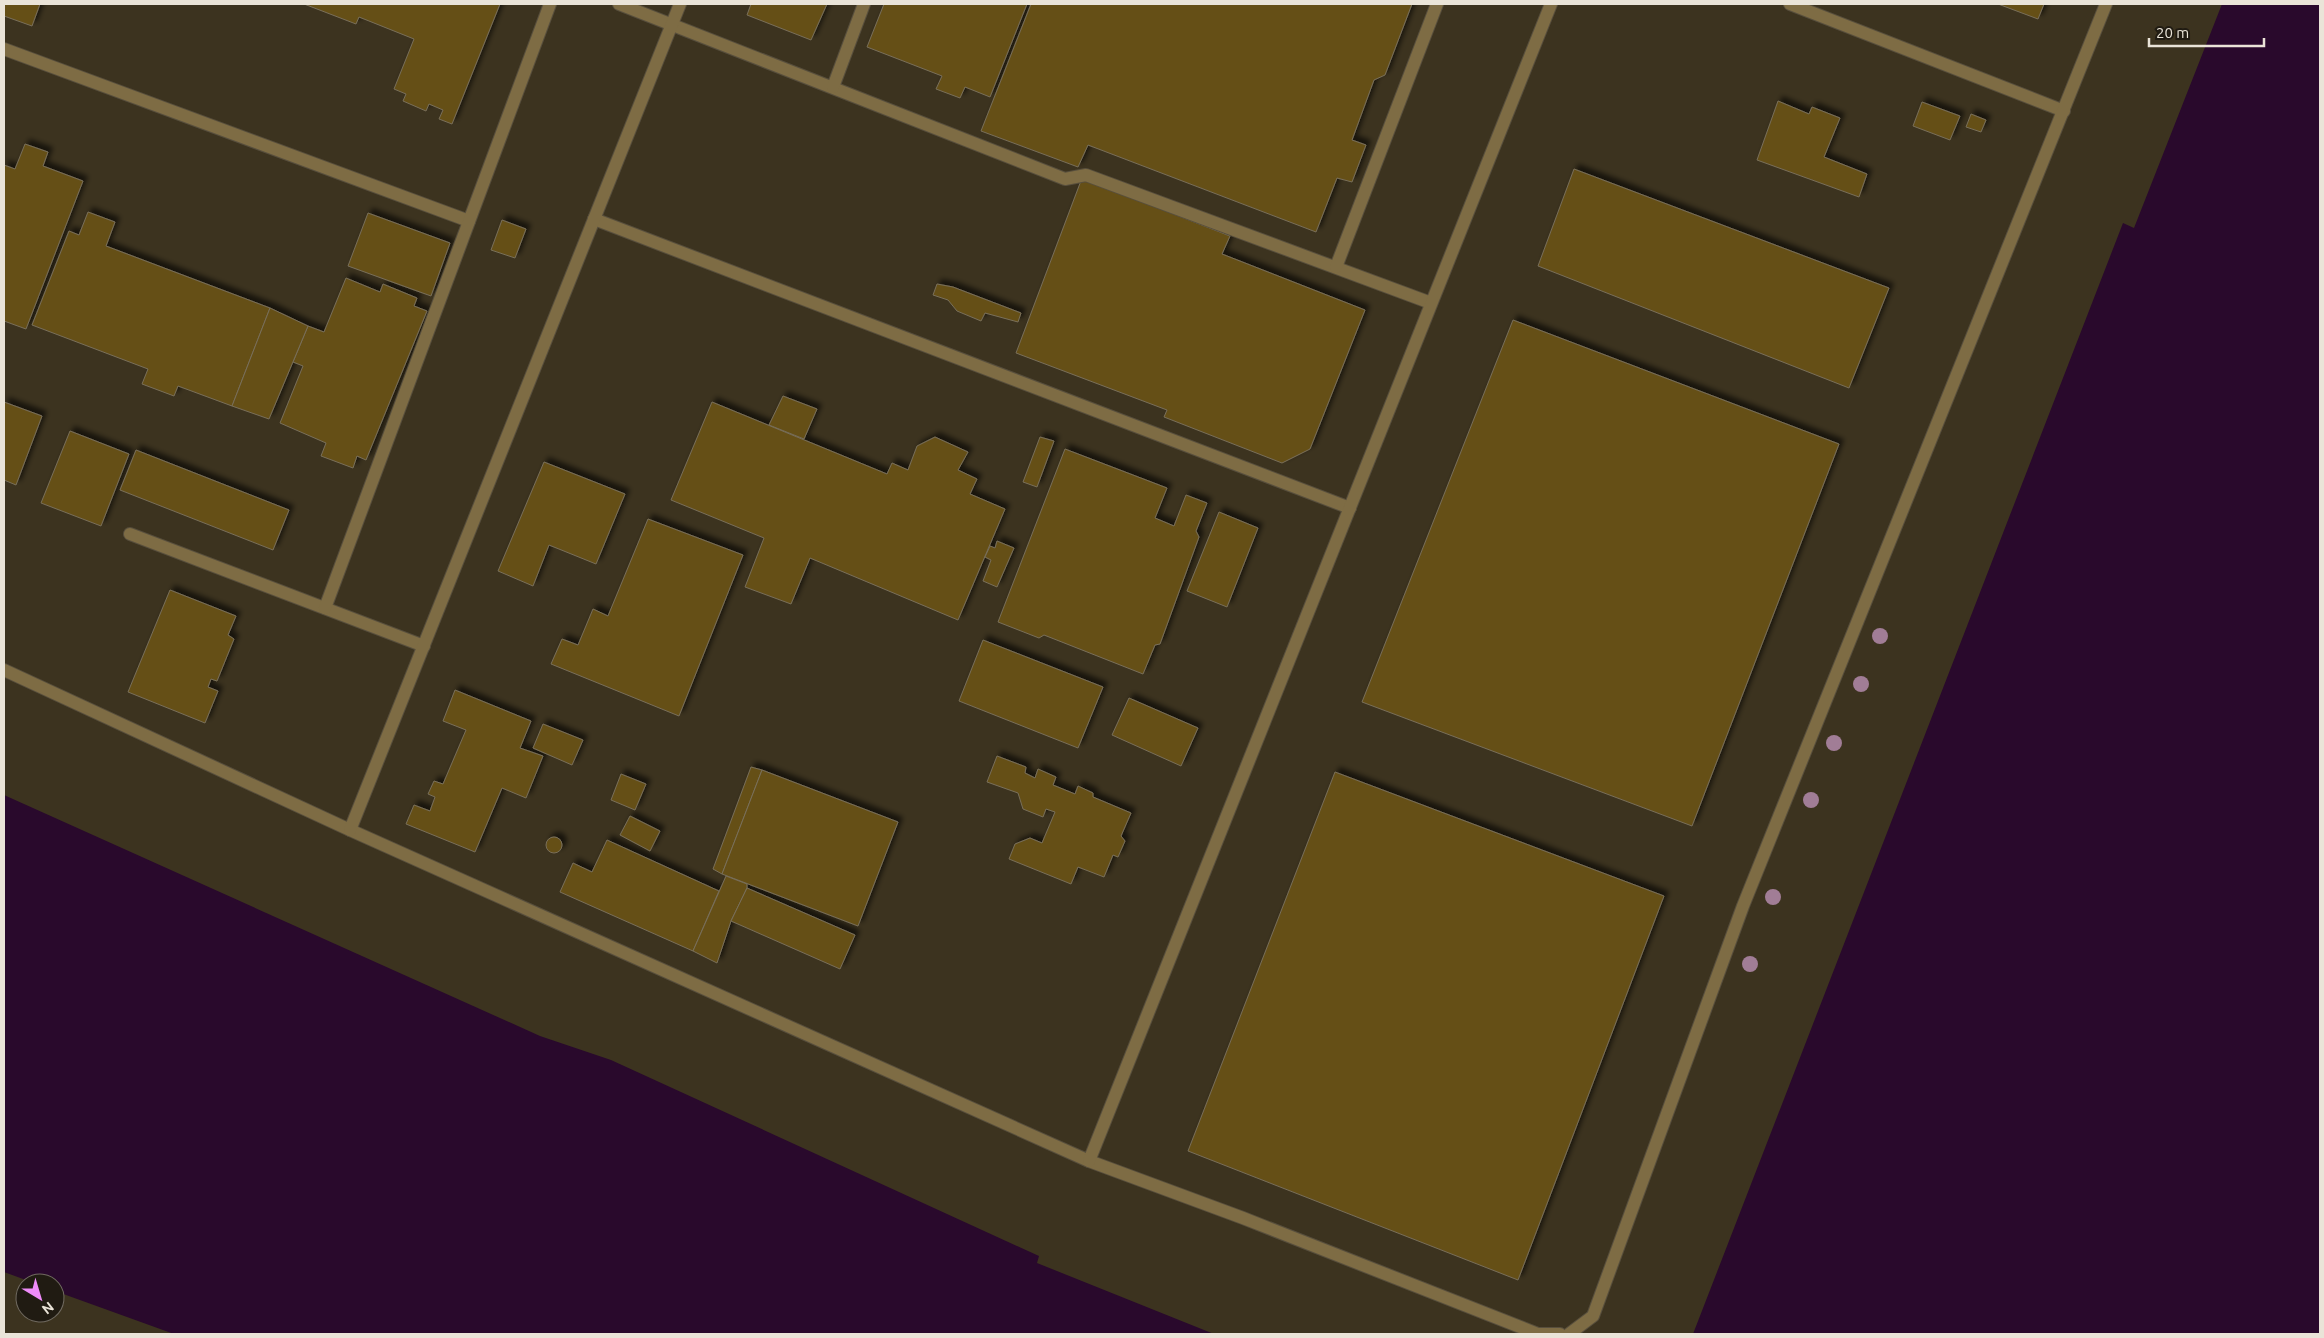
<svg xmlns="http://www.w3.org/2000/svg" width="2324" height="1338" font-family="Ubuntu,sans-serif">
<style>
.water{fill:#29092c}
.building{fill:#654f19;stroke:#796f59;filter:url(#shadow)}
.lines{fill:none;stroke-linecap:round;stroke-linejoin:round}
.minor-casing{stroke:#584f3d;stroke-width:14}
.minor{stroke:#7e6c44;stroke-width:12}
.tree{fill:#a17d96}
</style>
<defs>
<filter id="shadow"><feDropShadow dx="4.5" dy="-4.5" stdDeviation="2.5" flood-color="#0009"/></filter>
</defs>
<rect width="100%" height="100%" fill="#3c331f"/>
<g class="water">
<path d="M 2222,4 L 2320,4 L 2320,1334 L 1693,1334 L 2123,223 L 2134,228 Z"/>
<path d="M 4,795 L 540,1036 L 611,1060 L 1039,1256 L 1037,1263 L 1214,1334 L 174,1334 L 55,1291 L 55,1283 L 34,1283 L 4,1272 Z"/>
</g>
<g class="building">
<path d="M 4,4 L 40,4 L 32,26 L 4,16 Z"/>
<path d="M 304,4 L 500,4 L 452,124 L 439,119 L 443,110 L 429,104 L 426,111 L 403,101 L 406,94 L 394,89 L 414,39 L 359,17 L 356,24 Z"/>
<path d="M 751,4 L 827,4 L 811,40 L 747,15 Z"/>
<path d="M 884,4 L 1027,4 L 990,97 L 965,87 L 960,98 L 936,89 L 942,76 L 867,47 Z"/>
<path d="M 1031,4 L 1412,4 L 1385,75 L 1374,80 L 1352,140 L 1366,145 L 1352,182 L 1337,178 L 1316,232 L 1088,145 L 1078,167 L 981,131 Z"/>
<path d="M 1998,4 L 2044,4 L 2038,19 Z"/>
<path d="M 1778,101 L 1809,114 L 1812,107 L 1840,118 L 1824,157 L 1867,174 L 1859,197 L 1757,160 Z"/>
<path d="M 1922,102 L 1960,116 L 1950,140 L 1913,126 Z"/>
<path d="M 1971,114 L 1986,120 L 1981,132 L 1966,127 Z"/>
<path d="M 25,144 L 48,152 L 43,166 L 83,181 L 26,329 L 4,321 L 4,165 L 15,169 Z"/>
<path d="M 1574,169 L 1889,288 L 1849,388 L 1538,266 Z"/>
<path d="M 1082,178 L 1230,236 L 1222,254 L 1365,310 L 1310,449 L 1282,463 L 1164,417 L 1167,410 L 1016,353 Z"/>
<path d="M 88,212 L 115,222 L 106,246 L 270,308 L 232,406 L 178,386 L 174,396 L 142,384 L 148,369 L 32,325 L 69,231 L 79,235 Z"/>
<path d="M 368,213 L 450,243 L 431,296 L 348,266 Z"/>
<path d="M 502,220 L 526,229 L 515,258 L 491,250 Z"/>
<path d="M 346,278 L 380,292 L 383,284 L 417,298 L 414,306 L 427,311 L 366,460 L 357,456 L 353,468 L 321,456 L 326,443 L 280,423 L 303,366 L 293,362 L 308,326 L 324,332 Z"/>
<path d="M 937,284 L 953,287 L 1021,313 L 1018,322 L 985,313 L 981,321 L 957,311 L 948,300 L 933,295 Z"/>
<path d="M 270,308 L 308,326 L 269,419 L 232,406 Z"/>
<path d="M 1513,320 L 1839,444 L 1692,826 L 1362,702 Z"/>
<path d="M 783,396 L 817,409 L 804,439 L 769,425 Z"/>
<path d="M 4,402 L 42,416 L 16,485 L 4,480 Z"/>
<path d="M 712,402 L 887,474 L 892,463 L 908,470 L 917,446 L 935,437 L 968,452 L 958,470 L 977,479 L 970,494 L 1005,509 L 958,620 L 810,558 L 791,604 L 745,587 L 764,538 L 671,500 Z"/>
<path d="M 70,431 L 129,454 L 101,526 L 41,503 Z"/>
<path d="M 1040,437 L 1054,441 L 1037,487 L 1023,482 Z"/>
<path d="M 1065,449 L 1167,488 L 1155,518 L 1174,526 L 1186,495 L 1207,503 L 1196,531 L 1199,537 L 1160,644 L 1155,645 L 1143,674 L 1044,635 L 1039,638 L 998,622 Z"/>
<path d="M 136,450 L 289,510 L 273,550 L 120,490 Z"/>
<path d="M 544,462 L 625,494 L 596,564 L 549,545 L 533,586 L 498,571 Z"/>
<path d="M 1219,512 L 1258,528 L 1227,607 L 1187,591 Z"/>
<path d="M 648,519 L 743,555 L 679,716 L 551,664 L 562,639 L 578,645 L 593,609 L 608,616 Z"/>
<path d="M 997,541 L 1014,548 L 997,587 L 983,581 L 991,560 L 985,557 L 990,546 L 995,548 Z"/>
<path d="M 170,590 L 236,616 L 228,635 L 234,639 L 217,681 L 211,679 L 208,687 L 218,691 L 205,723 L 128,692 Z"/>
<path d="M 983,640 L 1103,687 L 1078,748 L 959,701 Z"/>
<path d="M 455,690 L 531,721 L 520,748 L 543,756 L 526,798 L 502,788 L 475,852 L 406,824 L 414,805 L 430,811 L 435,797 L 428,794 L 434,781 L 443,784 L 466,730 L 443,721 Z"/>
<path d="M 1129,698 L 1198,728 L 1181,766 L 1112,735 Z"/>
<path d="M 543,724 L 583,740 L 572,765 L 533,748 Z"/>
<path d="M 997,756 L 1026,767 L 1025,773 L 1035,778 L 1038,769 L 1056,777 L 1053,785 L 1075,794 L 1078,786 L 1093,793 L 1093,797 L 1131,813 L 1121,836 L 1125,841 L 1118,857 L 1113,855 L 1104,877 L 1078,867 L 1071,884 L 1009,859 L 1015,844 L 1030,838 L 1042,843 L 1055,812 L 1046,809 L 1043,817 L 1023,809 L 1018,793 L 987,782 Z"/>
<path d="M 751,767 L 762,770 L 722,874 L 713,869 Z"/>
<path d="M 762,770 L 898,822 L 858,926 L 722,874 Z"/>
<path d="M 1335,772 L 1664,896 L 1518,1280 L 1188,1151 Z"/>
<path d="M 621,774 L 646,784 L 635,810 L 611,800 Z"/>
<path d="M 630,816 L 660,831 L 650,851 L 620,835 Z"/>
<circle cx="554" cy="845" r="8"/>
<path d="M 607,840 L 719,891 L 693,951 L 560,892 L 573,863 L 592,872 Z"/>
<path d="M 726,876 L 747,884 L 747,888 L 731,921 L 717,963 L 693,951 Z"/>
<path d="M 747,888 L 855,935 L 840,969 L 731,921 Z"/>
</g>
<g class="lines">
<g class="minor-casing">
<g id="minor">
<path d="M 619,4 L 1065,179 L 1086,175 L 1431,303"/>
<path d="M 1790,4 L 2064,111"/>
<path d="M 4,49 L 469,221"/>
<path d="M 833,87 L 864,4"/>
<path d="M 594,219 L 1350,508"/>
<path d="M 1336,267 L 1437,4"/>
<path d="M 130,534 L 424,646"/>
<path d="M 325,608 L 550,4"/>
<path d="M 4,670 L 350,830 L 1089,1161 L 1243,1218 L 1538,1334 L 1560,1334"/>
<path d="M 350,830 L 680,4"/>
<path d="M 1089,1161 L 1551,4"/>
<path d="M 1569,1334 L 1593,1316 L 1743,906 L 2106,4"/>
</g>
</g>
<use href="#minor" class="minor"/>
</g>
<g class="tree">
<circle cx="1880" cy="636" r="8"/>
<circle cx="1861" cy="684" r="8"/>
<circle cx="1834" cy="743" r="8"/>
<circle cx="1811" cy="800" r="8"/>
<circle cx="1773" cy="897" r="8"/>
<circle cx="1750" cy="964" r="8"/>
</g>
<rect width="2324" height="1338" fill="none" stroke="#eae4d8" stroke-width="10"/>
<g transform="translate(40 1298) rotate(142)"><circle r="24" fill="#201b12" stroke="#716b61"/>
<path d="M0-4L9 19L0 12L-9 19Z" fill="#ee8bf8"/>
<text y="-8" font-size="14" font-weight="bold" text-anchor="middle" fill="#eae4d8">N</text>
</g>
<path d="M2149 38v8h115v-8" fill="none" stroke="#eae4d8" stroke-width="2.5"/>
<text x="2156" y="38" font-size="15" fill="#eae4d8" stroke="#201b12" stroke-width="4" paint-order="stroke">20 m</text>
</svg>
